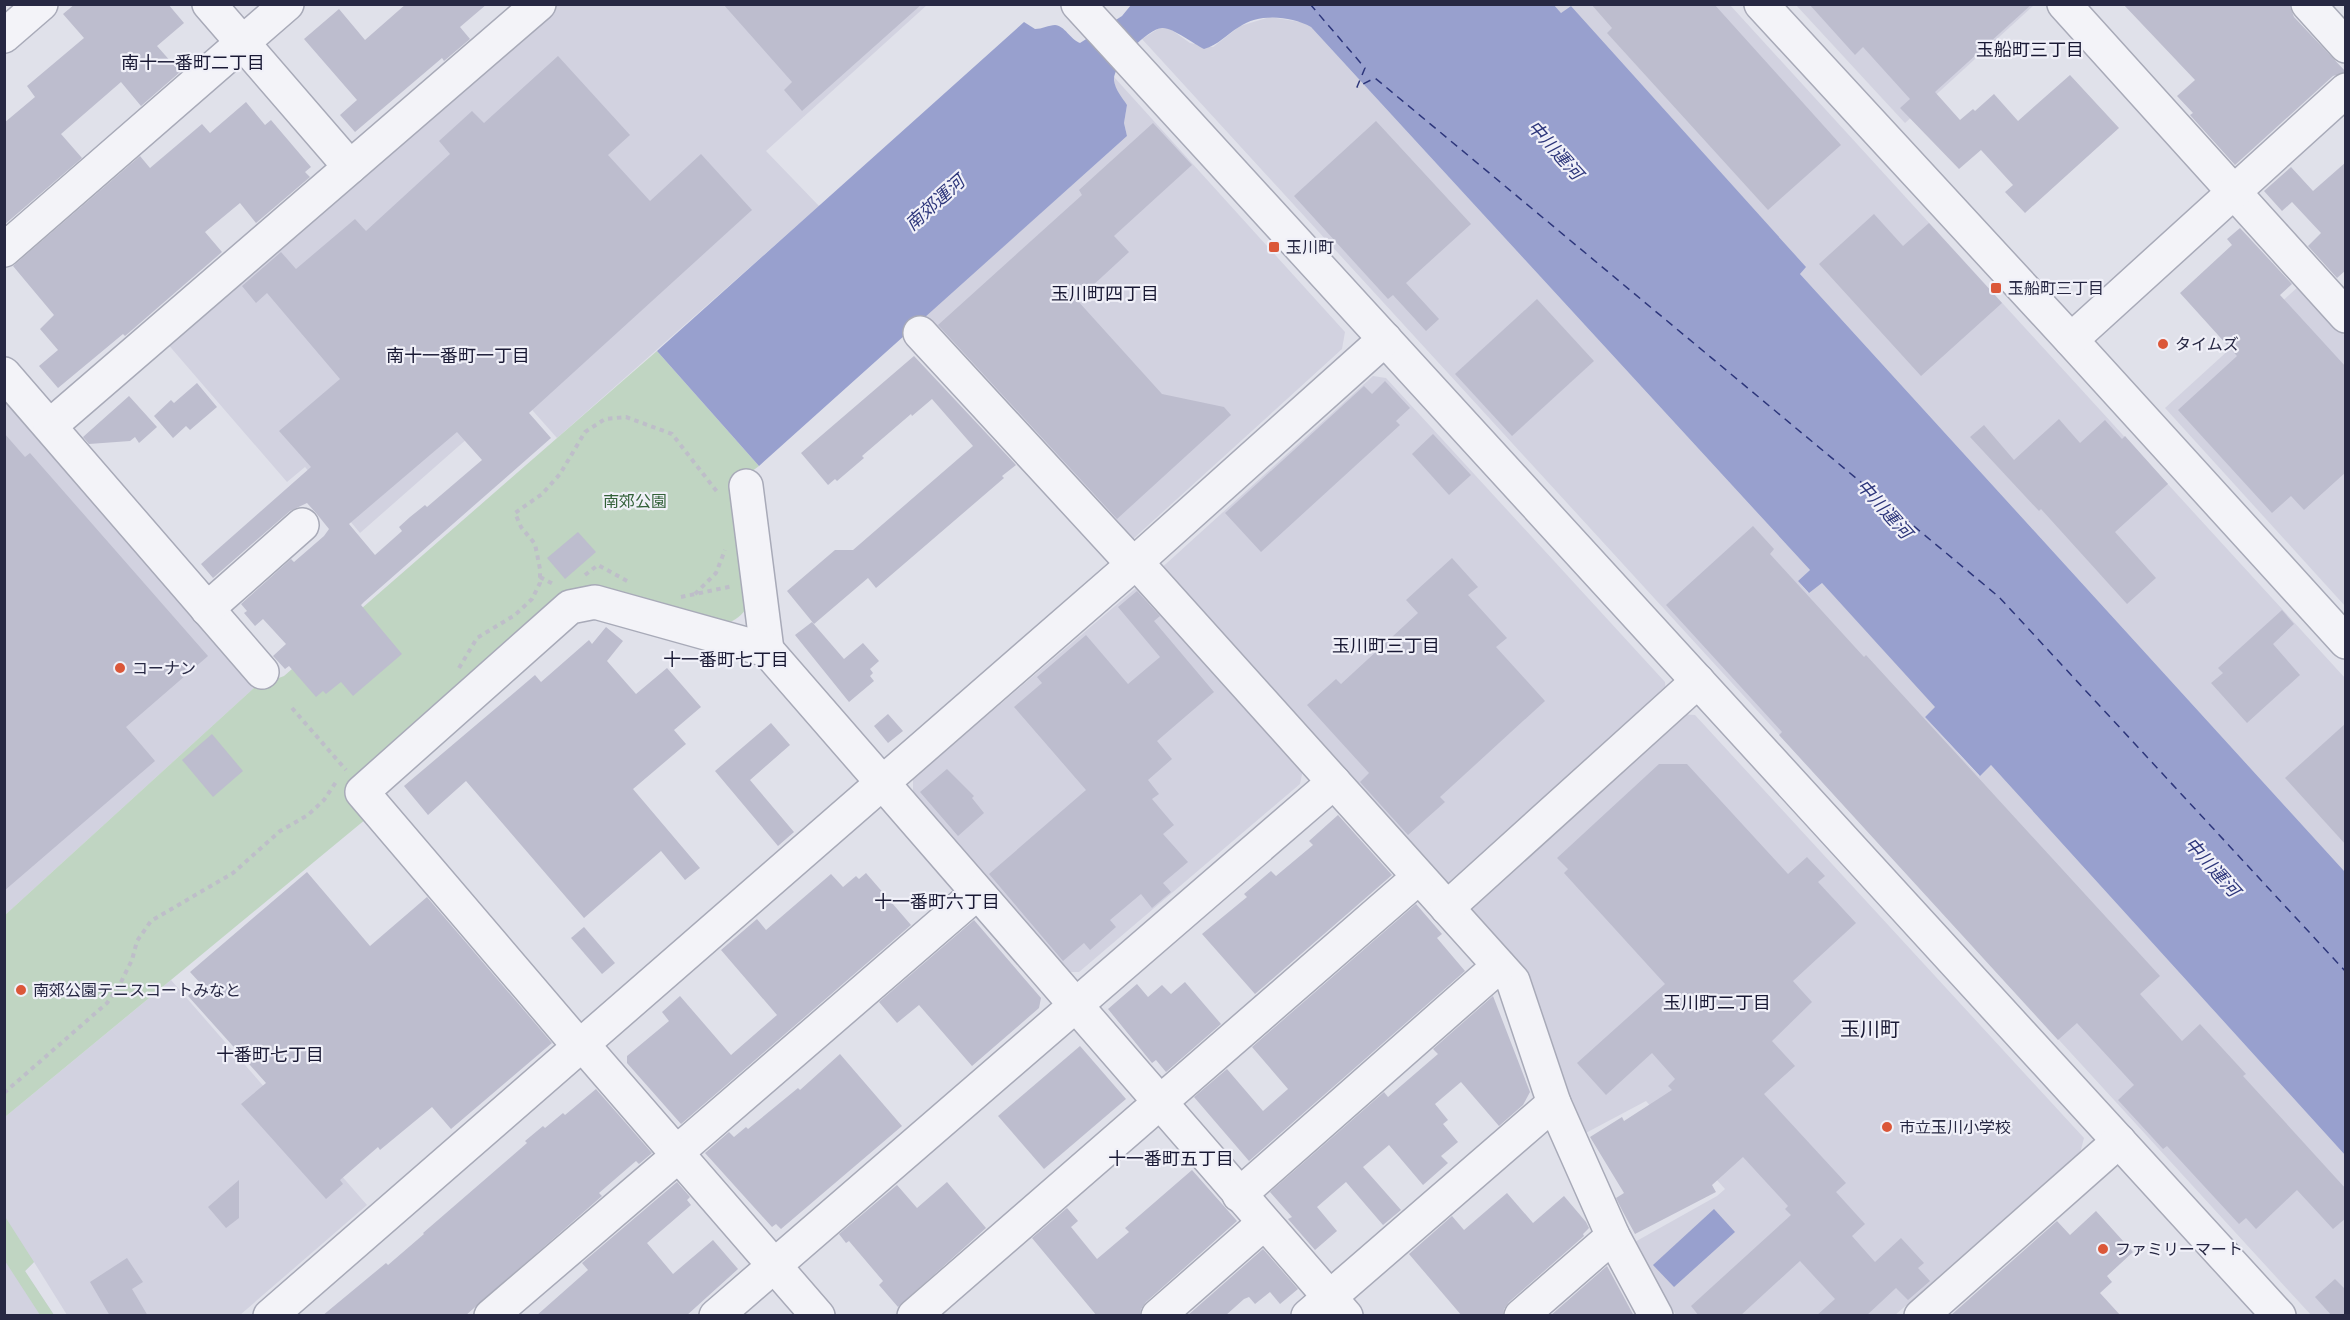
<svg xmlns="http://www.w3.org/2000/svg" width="2350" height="1320" font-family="Manrope,'Noto Sans JP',sans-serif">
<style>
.built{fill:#d2d2e0}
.green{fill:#c0d5c2}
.water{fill:#98a0ce}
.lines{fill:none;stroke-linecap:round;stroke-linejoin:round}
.ferry{stroke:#2d367b;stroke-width:1.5;stroke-dasharray:8 6;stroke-linecap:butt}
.building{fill:#bdbdce;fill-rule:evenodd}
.minor-casing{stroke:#a8aab8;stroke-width:36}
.path{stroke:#bebec9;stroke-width:4;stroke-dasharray:4.5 4.5;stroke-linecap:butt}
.minor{stroke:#f3f3f8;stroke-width:33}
.poi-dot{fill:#db5739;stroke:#f0f0f8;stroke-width:2}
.labels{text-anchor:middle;stroke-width:4.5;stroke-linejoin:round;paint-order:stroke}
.poi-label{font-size:16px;fill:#272843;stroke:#f0f0f8;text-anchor:start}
.park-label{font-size:16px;fill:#336139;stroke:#f0f0f8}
.neighbourhood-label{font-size:18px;fill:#191934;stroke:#f0f0f8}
.water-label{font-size:18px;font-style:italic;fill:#2d367b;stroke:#f0f0f8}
.quarter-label{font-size:20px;fill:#191934;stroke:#f0f0f8}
</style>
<rect width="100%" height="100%" fill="#e0e1ea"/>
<g class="built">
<path d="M 556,5 L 927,5 L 766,151 L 819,206 L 557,438 L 518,394 L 360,533 L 305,467 L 287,482 L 166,342 Z"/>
<path d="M 1553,5 L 1730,5 L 2345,678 L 2345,872 L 1800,274 L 1805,266 L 1571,6 L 1561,13 Z"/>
<path d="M 1796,5 L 2034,5 L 1905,123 Z"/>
<path d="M 1270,17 L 1301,22 L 1311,27 L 1810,570 L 1798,581 L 1808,593 L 1822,583 L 1936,707 L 1925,717 L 1979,776 L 1991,765 L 2345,1155 L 2345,1315 L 2311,1315 L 1142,39 L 1161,27 L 1169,28 L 1190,43 L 1213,47 L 1240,26 Z"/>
<path d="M 1114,77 L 1345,332 L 1342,349 L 1133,539 L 1117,538 L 920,321 L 1127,136 L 1124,123 L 1127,105 L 1115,88 Z"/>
<path d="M 2299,286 L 2345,336 L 2345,606 L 2165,408 Z"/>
<path d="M 1373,376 L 1386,378 L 1665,682 L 1666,694 L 1446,889 L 1157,572 Z"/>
<path d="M 4,398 L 255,687 L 5,915 L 4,915 Z"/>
<path d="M 1145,587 L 1304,765 L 1300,784 L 1079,972 L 1070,972 L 913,792 L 913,779 L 1136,588 Z"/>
<path d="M 1682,714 L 1695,715 L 2084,1138 L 2079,1157 L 1895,1315 L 1676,1315 L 1633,1243 L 1717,1196 L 1725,1189 L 1646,1101 L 1582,1135 L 1466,912 Z"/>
<path d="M 171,980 L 367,1205 L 240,1315 L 67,1315 L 34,1262 L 25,1271 L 54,1315 L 5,1316 L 5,1117 Z"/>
</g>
<g class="green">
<path d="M 657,351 L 759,466 L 751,472 L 746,609 C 739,618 733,622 721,625 L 597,593 L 350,789 L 366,819 L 5,1117 L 5,915 L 255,687 L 284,676 Z"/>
<path d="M 4,1215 L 34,1262 L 25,1271 L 54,1315 L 40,1315 L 5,1261 Z"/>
</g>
<g class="water">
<path d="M 1553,4 L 1561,13 L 1571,6 L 1806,267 L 1800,274 L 2345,872 L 2345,1155 L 1991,765 L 1980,776 L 1925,717 L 1935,707 L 1822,583 L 1809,593 L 1798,581 L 1810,570 L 1311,27 C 1290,16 1260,13 1239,27 C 1226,35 1218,45 1204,49 C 1194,44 1172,27 1162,28 C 1147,29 1113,65 1114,80 C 1115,90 1122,97 1127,105 L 1124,123 L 1127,136 L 759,466 L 657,351 L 1024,22 L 1035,29 C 1042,29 1049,25 1055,25 C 1064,25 1071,40 1080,43 L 1122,16 L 1131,5 Z"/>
<path d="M 1714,1209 L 1735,1232 L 1674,1287 L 1653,1265 Z"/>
</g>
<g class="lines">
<path class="ferry" d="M 1310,4 L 1365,68 L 1357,87 L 1375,78 L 1999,597 L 2346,972"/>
</g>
<g class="building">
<path d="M 75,4 L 168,4 L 184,23 L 157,46 L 180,72 L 141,106 L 121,82 L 61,134 L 82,158 L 4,225 L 4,123 L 35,97 L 27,86 L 84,38 L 63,14 Z"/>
<path d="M 406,4 L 487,4 L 460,27 L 470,39 L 444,61 L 442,58 L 355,132 L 340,115 L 357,100 L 304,39 L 339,9 L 365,40 Z"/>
<path d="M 723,4 L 922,4 L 802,111 L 784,90 L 792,82 Z"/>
<path d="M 1591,4 L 1714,4 L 1841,145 L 1768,210 L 1607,33 L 1612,28 Z"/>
<path d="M 1809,4 L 2032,4 L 1935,92 L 1960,120 L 1973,109 L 1975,111 L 1994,94 L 2018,121 L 2070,75 L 2119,128 L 2025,213 L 2005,192 L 2013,185 L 1981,150 L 1959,169 L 1900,108 L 1910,99 L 1863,47 L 1855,55 Z"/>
<path d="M 2123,4 L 2289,4 L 2294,17 L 2346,72 L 2333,76 L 2235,165 L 2190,115 L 2193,113 L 2177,96 L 2195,80 Z"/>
<path d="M 558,56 L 630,135 L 608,155 L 650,201 L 701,154 L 752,210 L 529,413 L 551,438 L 364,602 L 361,605 L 402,654 L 353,696 L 341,682 L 326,694 L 323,691 L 316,697 L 289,666 L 285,669 L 273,656 L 286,644 L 263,619 L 255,626 L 244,613 L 247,611 L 241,604 L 291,559 L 294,562 L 324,536 L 329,529 L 316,513 L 307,503 L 290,511 L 213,578 L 201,564 L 311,467 L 279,431 L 340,379 L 267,293 L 256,303 L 242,286 L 281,252 L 296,269 L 355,219 L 366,231 L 450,154 L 439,141 L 472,111 L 484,123 ZM 457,432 L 482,460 L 427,507 L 425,505 L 410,517 L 399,527 L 402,531 L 375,555 L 349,524 Z"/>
<path d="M 246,102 L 265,125 L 271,120 L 311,167 L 305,172 L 310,177 L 256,223 L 240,203 L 205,232 L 222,252 L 125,336 L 123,334 L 58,388 L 39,366 L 58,350 L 40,329 L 54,315 L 13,266 L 140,156 L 150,168 L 202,124 L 210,133 Z"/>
<path d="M 1376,121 L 1471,224 L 1406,283 L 1439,319 L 1426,331 L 1393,295 L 1388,299 L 1294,196 Z"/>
<path d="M 1153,123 L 1192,165 L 1114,236 L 1129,252 L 1077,300 L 1162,394 L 1224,407 L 1231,415 L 1117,519 L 938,325 L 1082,195 L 1079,190 Z"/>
<path d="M 2346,162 L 2346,270 L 2337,278 L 2308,246 L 2321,233 L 2292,202 L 2282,211 L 2264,191 L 2291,167 L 2313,191 Z"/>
<path d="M 1874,214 L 1903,246 L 1929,223 L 2002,303 L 1921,376 L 1819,264 Z"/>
<path d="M 2240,228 L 2292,284 L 2280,295 L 2346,367 L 2346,472 L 2304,510 L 2291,496 L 2272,513 L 2178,410 L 2237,356 L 2180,293 L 2232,245 L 2227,239 Z"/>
<path d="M 1537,299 L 1594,361 L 1512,436 L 1455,374 Z"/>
<path d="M 914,356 L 1016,465 L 1002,476 L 1004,478 L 876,588 L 868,578 L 814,624 L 787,591 L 835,550 L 853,550 L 973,446 L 932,399 L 912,416 L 911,414 L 862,456 L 864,458 L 837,481 L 835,479 L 828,485 L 801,453 Z"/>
<path d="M 1385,381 L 1410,408 L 1396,421 L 1400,425 L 1261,552 L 1225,513 L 1364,386 L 1372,394 Z"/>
<path d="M 197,383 L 217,407 L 190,430 L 186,426 L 173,438 L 154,416 L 171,400 L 174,403 Z"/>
<path d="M 129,396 L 157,427 L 139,443 L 135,437 L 130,441 L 89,444 L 83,437 Z"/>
<path d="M 2059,419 L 2080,443 L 2105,420 L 2122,439 L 2125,436 L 2168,484 L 2115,532 L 2156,578 L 2127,604 L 2041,509 L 2039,511 L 1970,437 L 1984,425 L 2014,460 Z"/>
<path d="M 4,433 L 25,457 L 30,453 L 208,656 L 126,727 L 155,761 L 4,891 Z"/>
<path d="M 1433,434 L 1471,475 L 1449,495 L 1412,454 Z"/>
<path d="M 1753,526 L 1774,549 L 1770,554 L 1864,657 L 1866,655 L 2160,976 L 2140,994 L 2182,1041 L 2200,1024 L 2246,1074 L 2243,1076 L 2346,1189 L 2346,1218 L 2333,1229 L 2297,1190 L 2256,1229 L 2246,1218 L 2239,1224 L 2167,1146 L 2163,1149 L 2118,1100 L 2134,1085 L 2077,1023 L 2058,1040 L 1779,735 L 1782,732 L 1666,605 Z"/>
<path d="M 578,532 L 596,552 L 565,579 L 547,558 Z"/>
<path d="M 1452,558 L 1478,587 L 1468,595 L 1507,638 L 1496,647 L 1545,701 L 1440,797 L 1445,802 L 1408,835 L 1360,782 L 1369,773 L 1307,705 L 1336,679 L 1341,684 L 1418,613 L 1406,600 Z"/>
<path d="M 1137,591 L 1160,616 L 1154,621 L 1214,692 L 1157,741 L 1172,759 L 1148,780 L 1159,794 L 1152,799 L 1174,825 L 1163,834 L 1188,862 L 1163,883 L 1171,892 L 1152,908 L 1141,894 L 1110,920 L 1116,927 L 1090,950 L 1084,943 L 1063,961 L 989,874 L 1086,790 L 1014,707 L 1042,683 L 1037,677 L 1086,635 L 1128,684 L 1160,657 L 1118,607 Z"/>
<path d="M 2282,610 L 2294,624 L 2273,644 L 2300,675 L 2247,723 L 2211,683 L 2223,673 L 2218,668 Z"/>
<path d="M 812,622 L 844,659 L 863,643 L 879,661 L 870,669 L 873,673 L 870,676 L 874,681 L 849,702 L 795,635 Z"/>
<path d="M 606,627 L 623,641 L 607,661 L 636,694 L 667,668 L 701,707 L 674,730 L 686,744 L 633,789 L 700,868 L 685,880 L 661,851 L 584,918 L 466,781 L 428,815 L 404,786 L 535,675 L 541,682 L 589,640 L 592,644 Z"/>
<path d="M 888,714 L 903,731 L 888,743 L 874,726 Z"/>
<path d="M 771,723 L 790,745 L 750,780 L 794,832 L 778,846 L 715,771 Z"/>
<path d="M 2346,723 L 2346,845 L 2285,778 Z"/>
<path d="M 212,734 L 243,771 L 213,797 L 182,760 Z"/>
<path d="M 1659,764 L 1687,764 L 1788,874 L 1807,857 L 1825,876 L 1818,882 L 1856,923 L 1793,981 L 1812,1002 L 1772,1041 L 1795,1066 L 1764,1094 L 1846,1183 L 1836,1192 L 1865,1224 L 1852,1236 L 1875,1262 L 1901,1238 L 1924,1263 L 1918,1268 L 1930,1281 L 1908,1300 L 1896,1288 L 1866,1316 L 1816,1316 L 1835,1299 L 1800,1261 L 1740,1316 L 1699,1316 L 1691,1306 L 1791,1215 L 1785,1209 L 1788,1206 L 1743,1157 L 1712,1185 L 1716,1192 L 1635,1234 L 1623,1212 L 1616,1198 L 1624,1193 L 1590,1137 L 1622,1117 L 1624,1121 L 1672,1090 L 1668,1086 L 1675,1079 L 1652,1053 L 1606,1095 L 1577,1063 L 1665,984 L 1564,873 L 1568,869 L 1557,858 Z"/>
<path d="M 947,769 L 974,796 L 972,798 L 984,813 L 958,836 L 920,792 Z"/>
<path d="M 1338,815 L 1392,875 L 1255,994 L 1202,934 L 1247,897 L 1244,894 L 1271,871 L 1276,876 L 1313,845 L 1309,841 Z"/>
<path d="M 307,872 L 370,946 L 427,897 L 552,1043 L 451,1129 L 432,1107 L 380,1150 L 378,1147 L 340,1180 L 343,1184 L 326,1199 L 241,1104 L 266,1083 L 188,996 L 201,984 L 190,972 Z"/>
<path d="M 866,873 L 911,925 L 681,1124 L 627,1063 L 627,1056 L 669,1021 L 662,1012 L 680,996 L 731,1055 L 777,1015 L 721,950 L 757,919 L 766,930 L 831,874 L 843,887 L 856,876 L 859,879 Z"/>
<path d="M 1416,904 L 1442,934 L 1437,938 L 1465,971 L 1249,1161 L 1194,1097 L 1227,1069 L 1263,1111 L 1288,1089 L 1252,1047 Z"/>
<path d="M 974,920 L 1041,998 L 1039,1008 L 972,1066 L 919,1005 L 897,1023 L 879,1002 Z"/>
<path d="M 584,927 L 615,963 L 602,974 L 571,938 Z"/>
<path d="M 1185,982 L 1221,1024 L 1166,1072 L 1156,1060 L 1152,1063 L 1108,1009 L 1137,984 L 1148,997 L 1162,985 L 1171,994 Z"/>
<path d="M 1493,996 L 1530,1092 L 1523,1105 L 1499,1126 L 1461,1082 L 1435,1104 L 1448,1120 L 1443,1124 L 1458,1142 L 1441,1156 L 1448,1163 L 1423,1185 L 1389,1145 L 1363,1167 L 1401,1210 L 1383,1225 L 1346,1182 L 1317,1207 L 1337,1231 L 1315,1250 L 1288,1219 L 1292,1217 L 1270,1192 L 1384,1092 L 1388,1097 L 1438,1054 L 1433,1049 Z"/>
<path d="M 1080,1046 L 1126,1099 L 1044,1169 L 998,1116 Z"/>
<path d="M 840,1054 L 902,1126 L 781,1229 L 776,1224 L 772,1227 L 705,1153 L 729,1132 L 734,1137 L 746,1127 L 748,1129 L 798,1088 L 800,1090 Z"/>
<path d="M 596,1089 L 652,1153 L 639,1164 L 636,1161 L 599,1193 L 602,1196 L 465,1316 L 322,1316 L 386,1263 L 388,1265 L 424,1234 L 423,1233 L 527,1143 L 525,1141 L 543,1126 L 545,1128 L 563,1113 L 565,1115 Z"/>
<path d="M 1192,1170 L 1237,1221 L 1146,1302 L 1141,1309 L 1140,1316 L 1097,1316 L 1032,1238 L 1067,1208 L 1078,1221 L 1071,1227 L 1097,1259 L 1129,1232 L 1125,1228 Z"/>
<path d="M 239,1180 L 239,1218 L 226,1228 L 208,1207 Z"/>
<path d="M 677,1182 L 690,1197 L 687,1200 L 691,1205 L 647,1243 L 673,1274 L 713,1240 L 738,1269 L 686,1316 L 536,1316 L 588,1270 L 582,1263 Z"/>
<path d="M 947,1182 L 986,1228 L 898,1307 L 879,1285 L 883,1281 L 849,1241 L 846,1243 L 839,1234 L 897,1185 L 917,1208 Z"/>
<path d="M 1507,1193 L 1533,1223 L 1564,1196 L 1586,1222 L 1589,1228 L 1583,1234 L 1584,1236 L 1509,1302 L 1504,1309 L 1503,1316 L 1462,1316 L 1409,1254 L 1452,1216 L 1464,1230 Z"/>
<path d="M 2096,1211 L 2133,1252 L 2107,1276 L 2112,1282 L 2100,1293 L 2121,1316 L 1950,1316 L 2057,1221 L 2070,1235 Z"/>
<path d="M 1263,1249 L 1298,1289 L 1280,1304 L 1270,1292 L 1255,1304 L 1249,1297 L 1244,1299 L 1225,1316 L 1187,1316 Z"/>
<path d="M 127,1258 L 143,1282 L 132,1289 L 148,1316 L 110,1316 L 90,1282 Z"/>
<path d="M 1607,1266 L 1634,1316 L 1550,1316 Z"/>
<path d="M 2335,1279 L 2346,1290 L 2346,1316 L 2332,1316 L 2315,1297 Z"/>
</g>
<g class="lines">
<g class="minor-casing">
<g id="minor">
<path d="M 209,4 L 350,167"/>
<path d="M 1078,4 L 2279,1316"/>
<path d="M 1761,4 L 2071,340 L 2346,642"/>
<path d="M 2064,4 L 2346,316"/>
<path d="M 2308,4 L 2346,46"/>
<path d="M 4,36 L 41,4"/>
<path d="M 4,250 L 287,4"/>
<path d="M 920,333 L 1133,564"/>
<path d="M 2071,340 L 2346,90"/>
<path d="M 4,374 L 262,672"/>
<path d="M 50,426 L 539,4"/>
<path d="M 746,486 L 767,650"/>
<path d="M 1136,562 L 1513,981 L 1554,1103 L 1613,1236 L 1656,1316"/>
<path d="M 207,609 L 302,525"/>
<path d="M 1447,908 L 1698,681"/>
<path d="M 582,1044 L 818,1316"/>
<path d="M 579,1046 L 362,792 L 570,607 L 595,602 L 767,650 L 1346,1316"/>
<path d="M 676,1153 L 977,893"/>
<path d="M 1239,1195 L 1499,966"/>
<path d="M 270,1316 L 1136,562 L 1385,339"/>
<path d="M 491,1316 L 679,1155"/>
<path d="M 716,1316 L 1334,782"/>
<path d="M 914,1316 L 1419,877"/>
<path d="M 1158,1316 L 1264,1223"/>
<path d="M 1308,1316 L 1554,1103"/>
<path d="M 1521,1316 L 1613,1236"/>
<path d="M 1921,1316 L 2119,1141"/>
</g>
</g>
<g class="path">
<path d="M 585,575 L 598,565 L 629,582"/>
<path d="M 540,577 L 555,585"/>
<path d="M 695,594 L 716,573 L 725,550"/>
<path d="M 681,597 L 733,586"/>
<path d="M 459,668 L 477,638 L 515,615 L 532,599 L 540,583 L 540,569 L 535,544 L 521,527 L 515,513 L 542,494 L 560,474 L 585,432 L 605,419 L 626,417 L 672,434 L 718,493"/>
<path d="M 292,708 L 346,770"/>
<path d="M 4,1093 L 107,1003 L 119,986 L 132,960 L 137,941 L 151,921 L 233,873 L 280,831 L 308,815 L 324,800 L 336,782"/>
</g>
<use href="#minor" class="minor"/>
</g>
<g class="poi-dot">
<rect x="1268" y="241" width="12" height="12" rx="3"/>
<rect x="1990" y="282" width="12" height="12" rx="3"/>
<circle cx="2163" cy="344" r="6"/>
<circle cx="120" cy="668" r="6"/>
<circle cx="21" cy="990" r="6"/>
<circle cx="1887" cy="1127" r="6"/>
<circle cx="2103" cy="1249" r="6"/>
</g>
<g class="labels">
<g class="poi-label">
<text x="1286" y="253">玉川町</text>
<text x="2008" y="294">玉船町三丁目</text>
<text x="2175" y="350">タイムズ</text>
<text x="132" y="674">コーナン</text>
<text x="33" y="996">南郊公園テニスコートみなと</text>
<text x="1899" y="1133">市立玉川小学校</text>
<text x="2115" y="1255">ファミリーマート</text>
</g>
<g class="park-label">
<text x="635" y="507">南郊公園</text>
</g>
<g class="neighbourhood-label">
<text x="2030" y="56">玉船町三丁目</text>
<text x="193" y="69">南十一番町二丁目</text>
<text x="1105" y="300">玉川町四丁目</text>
<text x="458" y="362">南十一番町一丁目</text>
<text x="1386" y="652">玉川町三丁目</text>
<text x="726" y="666">十一番町七丁目</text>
<text x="937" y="908">十一番町六丁目</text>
<text x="1717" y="1009">玉川町二丁目</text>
<text x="270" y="1061">十番町七丁目</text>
<text x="1171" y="1165">十一番町五丁目</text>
</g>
<g class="water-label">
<text transform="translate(1555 150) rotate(48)" y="6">中川運河</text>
<text transform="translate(935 203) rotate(-42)" y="6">南郊運河</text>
<text transform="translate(1884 509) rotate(48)" y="6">中川運河</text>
<text transform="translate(2212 867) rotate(48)" y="6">中川運河</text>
</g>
<g class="quarter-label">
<text x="1870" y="1036">玉川町</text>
</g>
</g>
<rect width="2350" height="1320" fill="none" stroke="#272843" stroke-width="12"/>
</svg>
